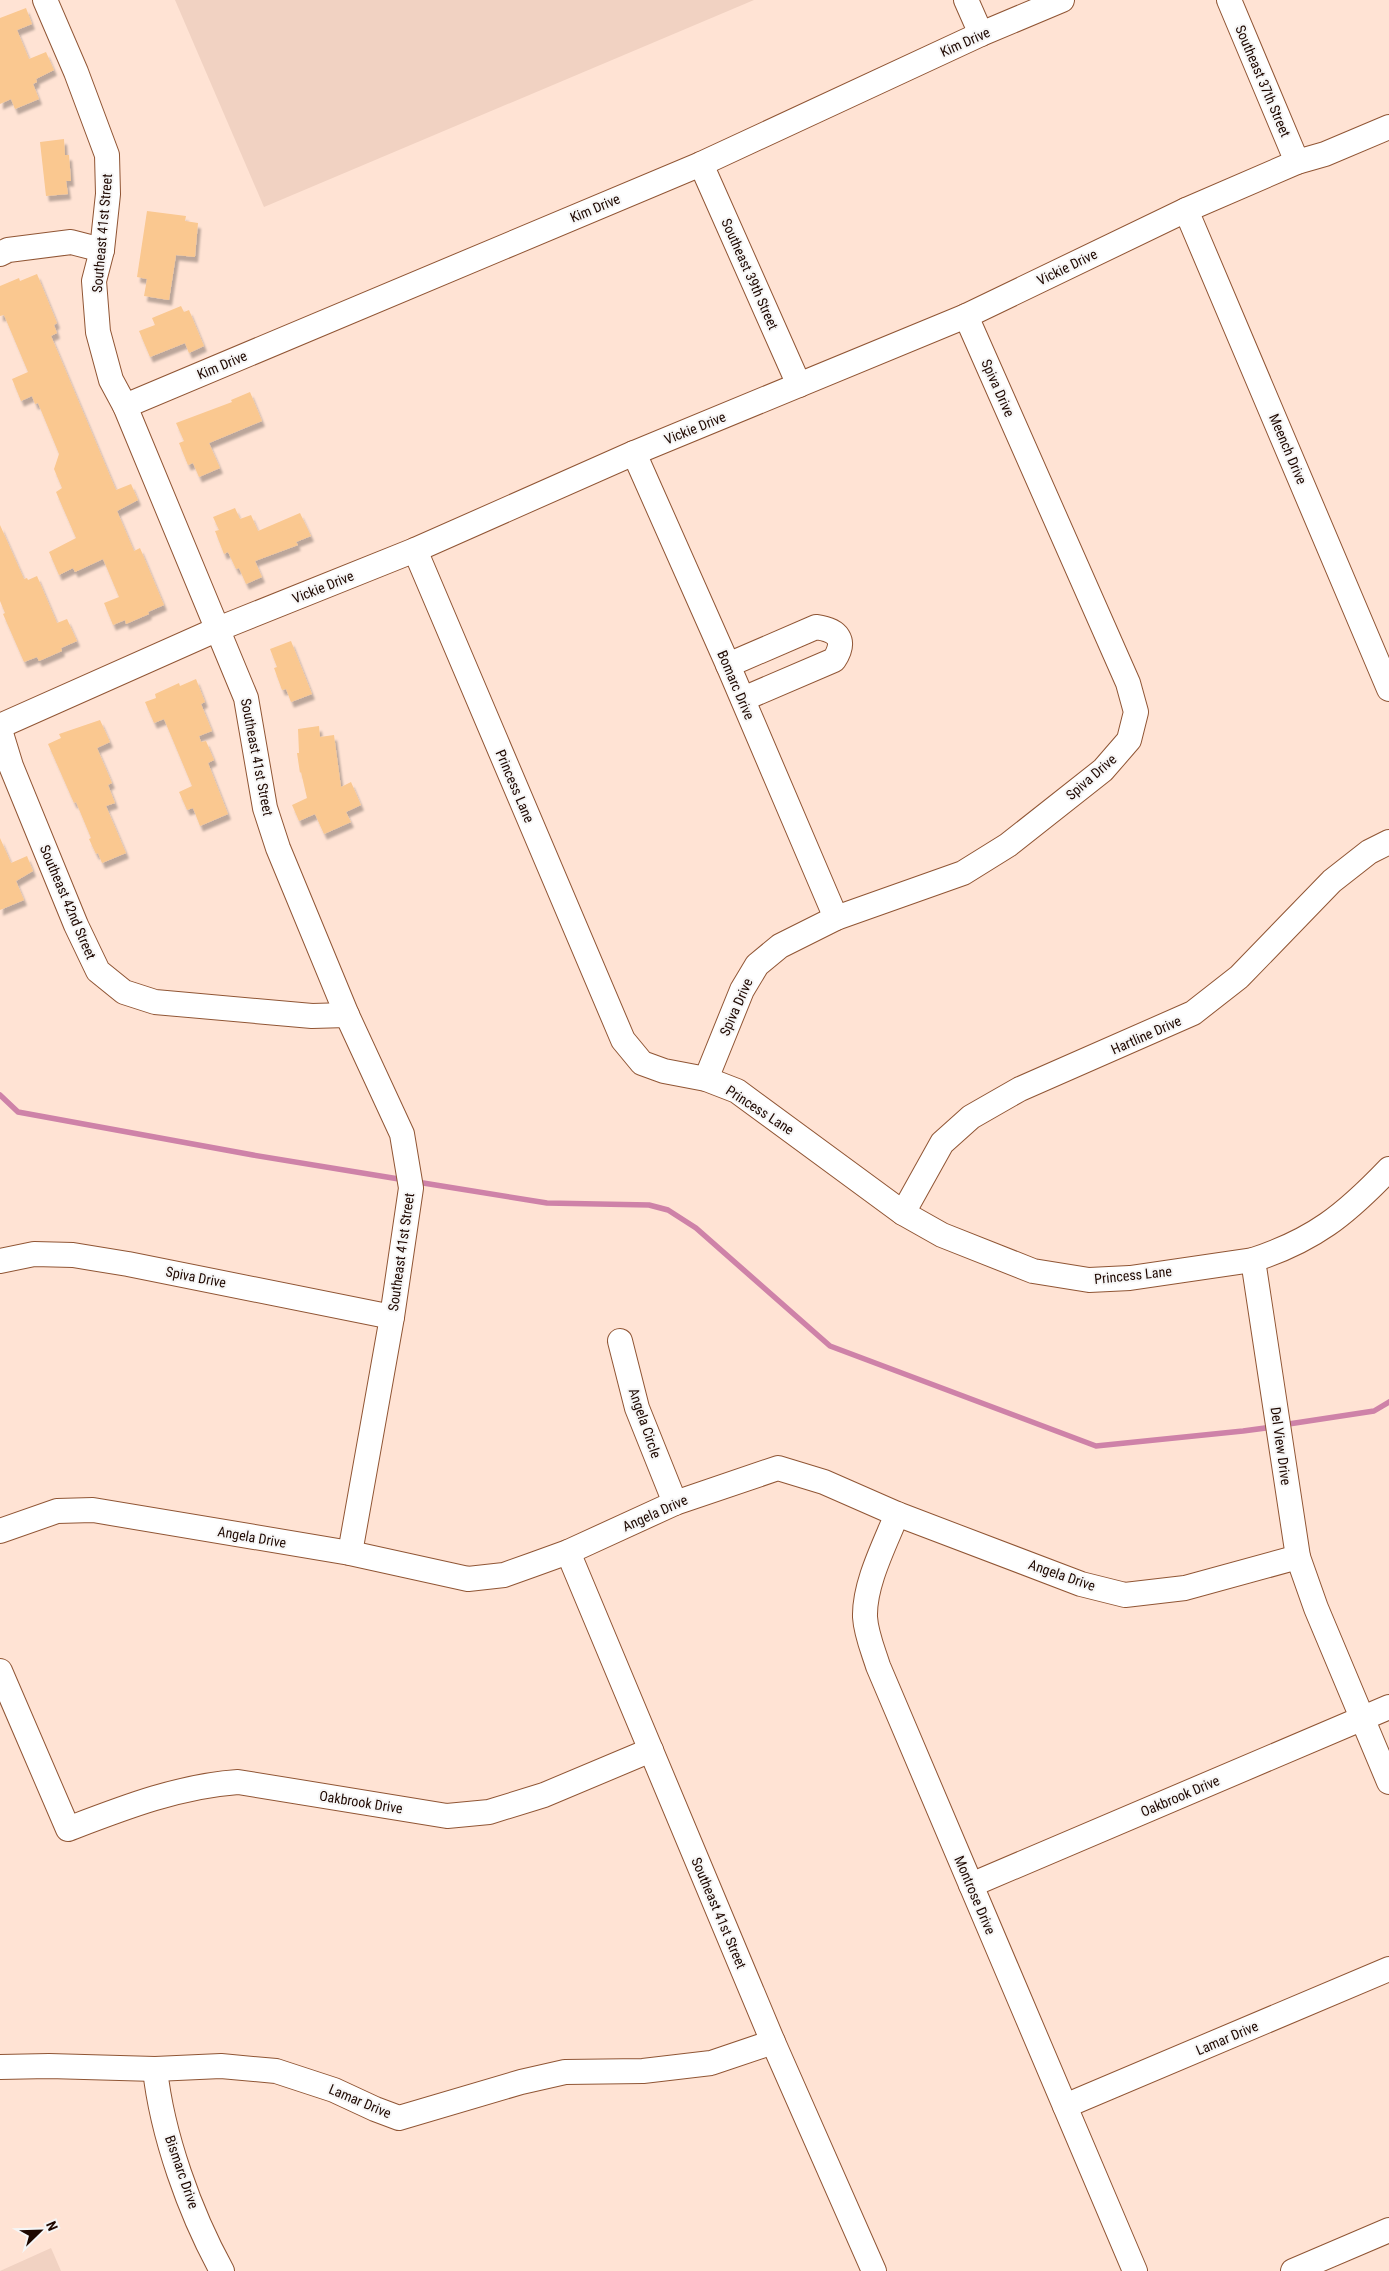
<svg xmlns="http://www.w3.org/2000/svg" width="1389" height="2271" font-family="'Roboto Condensed',sans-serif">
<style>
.built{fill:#f1d2c2}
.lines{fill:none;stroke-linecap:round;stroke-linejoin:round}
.stream{stroke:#ce82a8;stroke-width:5.5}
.building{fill:#fac890;filter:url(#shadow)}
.minor-casing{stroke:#905534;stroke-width:26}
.minor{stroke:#fff;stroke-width:24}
.labels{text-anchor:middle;stroke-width:4;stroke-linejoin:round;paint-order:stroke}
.street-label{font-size:14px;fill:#1e0800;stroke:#f6f6f6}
</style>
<defs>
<filter id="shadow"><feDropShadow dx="3" dy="5.5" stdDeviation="1" flood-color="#0004"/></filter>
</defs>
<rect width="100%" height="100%" fill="#ffe3d4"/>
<g class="built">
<path d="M 175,0 L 754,0 L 264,207 Z"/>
<path d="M 51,2248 L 61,2271 L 0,2271 Z"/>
</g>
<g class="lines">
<g class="stream">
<path d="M 0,1095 L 18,1112 L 253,1155 L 405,1180"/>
<path d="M 417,1182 L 547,1203 L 649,1205 L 668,1210 L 696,1228 L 830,1346 L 1096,1446 L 1243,1431 L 1273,1427"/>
<path d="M 1282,1425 L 1374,1411 L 1389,1402"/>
</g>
</g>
<g class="building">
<path d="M 26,8 L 32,24 L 17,30 L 29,59 L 46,52 L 54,70 L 36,79 L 37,82 L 33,84 L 39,99 L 15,109 L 11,99 L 0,104 L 0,18 Z"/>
<path d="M 64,139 L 65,155 L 69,155 L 71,181 L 66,181 L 68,194 L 46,196 L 40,142 Z"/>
<path d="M 147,211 L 186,216 L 185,221 L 198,223 L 195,257 L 176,255 L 169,300 L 144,296 L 147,279 L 137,277 Z"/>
<path d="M 37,274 L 57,323 L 54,325 L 57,333 L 51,336 L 116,490 L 131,484 L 138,500 L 117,511 L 134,551 L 140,548 L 164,605 L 148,612 L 149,614 L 126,624 L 125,620 L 113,625 L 104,603 L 119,597 L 103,559 L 75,572 L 73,568 L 59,575 L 49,552 L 76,538 L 56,492 L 62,488 L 54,469 L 59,454 L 38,403 L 35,404 L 32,396 L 21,401 L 12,379 L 28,372 L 4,315 L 0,316 L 0,286 L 19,278 L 20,281 Z"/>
<path d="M 181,306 L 184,312 L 189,310 L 204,346 L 189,353 L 185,343 L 150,357 L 139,331 L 155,325 L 152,318 Z"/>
<path d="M 250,392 L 262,421 L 209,443 L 220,468 L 199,477 L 193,463 L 188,465 L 179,443 L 184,441 L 176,423 L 232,402 L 231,400 Z"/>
<path d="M 235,508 L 240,519 L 251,515 L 258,531 L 300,513 L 311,536 L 296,542 L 298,545 L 255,561 L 262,577 L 246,584 L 239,568 L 236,569 L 228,552 L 224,554 L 215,531 L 219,530 L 213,517 Z"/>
<path d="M 0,525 L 24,579 L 27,578 L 28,580 L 37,576 L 57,623 L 67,619 L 77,641 L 61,648 L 62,651 L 39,661 L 37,657 L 24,662 L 3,614 L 5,613 L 0,601 Z"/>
<path d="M 291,641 L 312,694 L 291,702 L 286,689 L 282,690 L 274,668 L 277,667 L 270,649 Z"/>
<path d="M 196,679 L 205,702 L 201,704 L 212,731 L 199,736 L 201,742 L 206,741 L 214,760 L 208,763 L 228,814 L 200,826 L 193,808 L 187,810 L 179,792 L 192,786 L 164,719 L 154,723 L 145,702 L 156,698 L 155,694 L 179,683 L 180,686 Z"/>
<path d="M 100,720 L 110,742 L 97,748 L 112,783 L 108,785 L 115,803 L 106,806 L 126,853 L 102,863 L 98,853 L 96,854 L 89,839 L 91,838 L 76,802 L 74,803 L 48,744 L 61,738 L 59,734 Z"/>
<path d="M 319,726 L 320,737 L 334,735 L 341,787 L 351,782 L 361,805 L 346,812 L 351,822 L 324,834 L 315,814 L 299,821 L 292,805 L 307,798 L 301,772 L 300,773 L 297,753 L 299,753 L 298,729 Z"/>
<path d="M 0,838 L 11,863 L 27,856 L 33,871 L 16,881 L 24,900 L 0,910 Z"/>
</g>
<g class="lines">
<g class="minor-casing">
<g id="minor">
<path d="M 45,0 L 76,72 L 107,155 L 108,194 L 102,250 L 94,281 L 98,332 L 111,380 L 125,406 L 246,698 L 265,808 L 278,848 L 347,1015 L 402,1134 L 411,1188 L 392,1317 L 350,1553"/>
<path d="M 966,0 L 981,34"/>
<path d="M 1229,0 L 1297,162"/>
<path d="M 701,164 L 799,385"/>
<path d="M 1186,210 L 1389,689"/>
<path d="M 0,254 L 8,250 L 71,242 L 102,250"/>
<path d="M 125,406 L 701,164 L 981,34 L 1062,0"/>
<path d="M 634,453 L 728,665 L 836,918"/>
<path d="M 415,550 L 623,1040 L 642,1063 L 664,1071 L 706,1079 L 737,1091 L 903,1213 L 942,1235 L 1033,1271 L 1089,1280 L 1130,1278 L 1253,1260"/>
<path d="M 728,665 L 816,627 C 838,630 847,640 834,660 L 743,699"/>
<path d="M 0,726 L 218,629 L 415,550 L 634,453 L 966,316 L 1186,210 L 1297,162 L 1325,154 L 1389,127"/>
<path d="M 0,730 L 11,766 L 76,925 L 98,971 L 124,992 L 155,1002 L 312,1016 L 347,1015"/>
<path d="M 706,1079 L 742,990 L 757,965 L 780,946 L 836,918 L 963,873 L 1008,845 L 1103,770 L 1129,740 L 1136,712 L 1128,683 L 966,316"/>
<path d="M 1389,1169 C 1345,1215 1314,1240 1253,1260 L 1298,1557 L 1316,1608 L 1389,1782"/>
<path d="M 903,1213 L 942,1143 L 971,1117 L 1020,1089 L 1193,1013 L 1239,977 L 1332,881 L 1369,852 L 1389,842"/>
<path d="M 0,1261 L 34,1254 L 73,1255 L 128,1264 L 392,1317"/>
<path d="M 620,1341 L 637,1408 L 675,1503"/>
<path d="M 897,1514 C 885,1544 864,1584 865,1617 C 866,1634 873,1650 878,1666 L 1135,2271"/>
<path d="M 0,1531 L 57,1511 L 93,1510 L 350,1553 L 468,1579 L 504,1575 L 532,1565 L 568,1552 L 675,1503 L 778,1468 L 824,1482 L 897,1514 L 1081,1584 L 1125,1595 L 1185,1588 L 1298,1557"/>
<path d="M 568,1552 L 773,2042 L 874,2271"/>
<path d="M 0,1671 L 68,1829 C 123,1808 179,1786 238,1782 L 447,1816 L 489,1812 L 544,1795 L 651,1750"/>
<path d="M 971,1885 L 1389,1707"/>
<path d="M 0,2067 L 49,2066 L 155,2069 L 221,2066 L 276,2071 L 334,2090 L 375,2109 L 399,2118 L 521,2082 L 565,2072 L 643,2071 L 711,2063 L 773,2042"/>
<path d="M 155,2069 C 162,2135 190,2213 222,2271"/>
<path d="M 1065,2106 L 1389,1969"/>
<path d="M 1293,2271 L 1389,2230"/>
</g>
</g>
<use href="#minor" class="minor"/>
</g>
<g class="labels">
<g class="street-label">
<text transform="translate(965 42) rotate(-24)" y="5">Kim Drive</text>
<text transform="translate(1263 81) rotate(67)" y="5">Southeast 37th Street</text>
<text transform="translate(595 208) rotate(-23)" y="5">Kim Drive</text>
<text transform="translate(102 233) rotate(-85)" y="5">Southeast 41st Street</text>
<text transform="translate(1067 267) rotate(-26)" y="5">Vickie Drive</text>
<text transform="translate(750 274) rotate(66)" y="5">Southeast 39th Street</text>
<text transform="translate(222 365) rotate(-23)" y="5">Kim Drive</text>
<text transform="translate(998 388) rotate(66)" y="5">Spiva Drive</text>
<text transform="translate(695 428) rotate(-22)" y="5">Vickie Drive</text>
<text transform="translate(1288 449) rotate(67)" y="5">Meench Drive</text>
<text transform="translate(323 587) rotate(-22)" y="5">Vickie Drive</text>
<text transform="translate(736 685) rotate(67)" y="5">Bomarc Drive</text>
<text transform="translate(257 757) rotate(79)" y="5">Southeast 41st Street</text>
<text transform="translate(1091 777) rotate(-41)" y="5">Spiva Drive</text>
<text transform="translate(515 786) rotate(67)" y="5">Princess Lane</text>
<text transform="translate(68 902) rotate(67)" y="5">Southeast 42nd Street</text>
<text transform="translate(736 1007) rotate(-66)" y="5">Spiva Drive</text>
<text transform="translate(1146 1035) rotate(-24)" y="5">Hartline Drive</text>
<text transform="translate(760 1110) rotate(33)" y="5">Princess Lane</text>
<text transform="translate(401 1252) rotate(-82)" y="5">Southeast 41st Street</text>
<text transform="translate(1133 1275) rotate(-6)" y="5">Princess Lane</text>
<text transform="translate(196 1277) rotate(11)" y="5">Spiva Drive</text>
<text transform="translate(645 1423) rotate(71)" y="5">Angela Circle</text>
<text transform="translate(1281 1446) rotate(82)" y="5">Del View Drive</text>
<text transform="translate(655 1513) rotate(-24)" y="5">Angela Drive</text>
<text transform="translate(252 1537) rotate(10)" y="5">Angela Drive</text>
<text transform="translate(1062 1575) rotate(19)" y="5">Angela Drive</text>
<text transform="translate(1180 1796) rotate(-23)" y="5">Oakbrook Drive</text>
<text transform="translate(361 1802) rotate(9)" y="5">Oakbrook Drive</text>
<text transform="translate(975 1895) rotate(67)" y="5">Montrose Drive</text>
<text transform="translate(719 1913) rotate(67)" y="5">Southeast 41st Street</text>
<text transform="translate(1227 2038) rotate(-23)" y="5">Lamar Drive</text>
<text transform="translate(360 2101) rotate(23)" y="5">Lamar Drive</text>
<text transform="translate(182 2172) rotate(71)" y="5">Bismarc Drive</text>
</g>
</g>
<g transform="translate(40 2231) rotate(67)" stroke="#f6f6f6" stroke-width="4" paint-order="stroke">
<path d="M0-4L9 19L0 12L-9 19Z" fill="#1e0800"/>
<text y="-8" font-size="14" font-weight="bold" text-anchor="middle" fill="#1e0800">N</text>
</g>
</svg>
